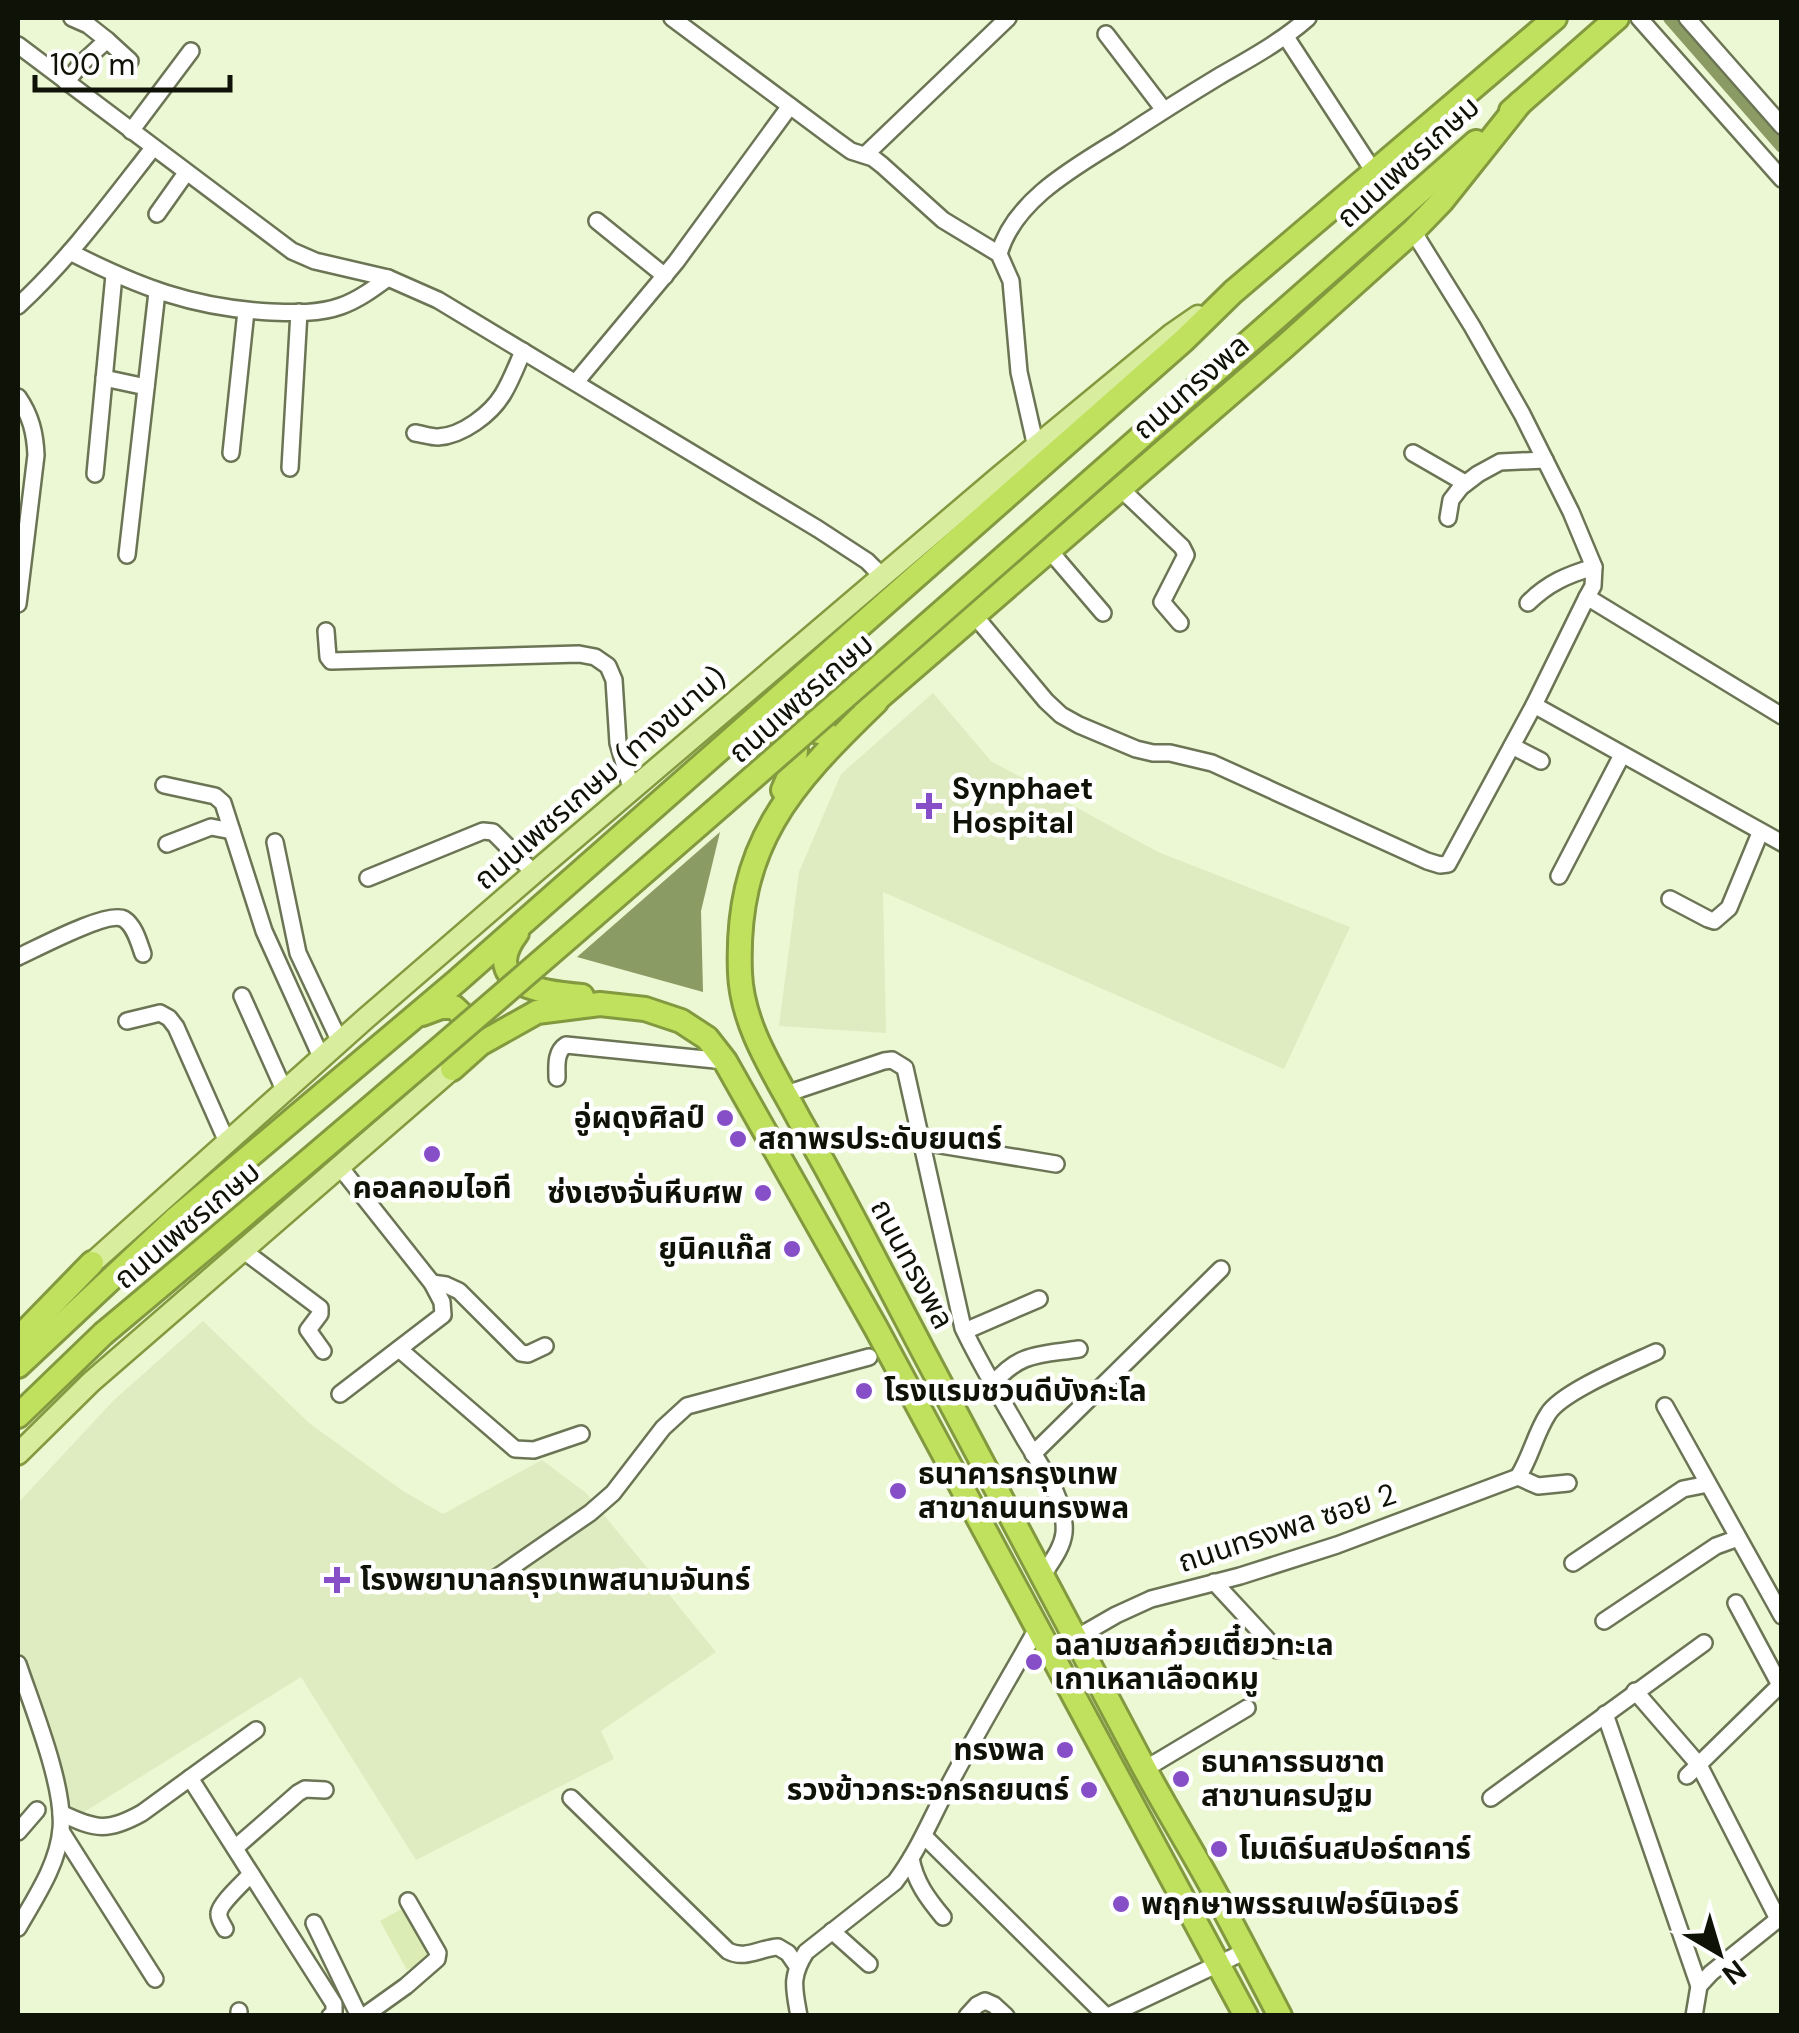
<svg xmlns="http://www.w3.org/2000/svg" width="1799" height="2033" font-family="'DM Sans','Noto Sans Thai',sans-serif">
<style>
.built{fill:#dfecc1}
.green{fill:#dbecb4}
.water{fill:#8b9b64}
.lines{fill:none;stroke-linecap:round;stroke-linejoin:round}
.canal{stroke:#8b9b64;stroke-width:14}
.minor-casing{stroke:#6b7555;stroke-width:20}
.major-casing{stroke:#82993f;stroke-width:25}
.highway-casing{stroke:#82993f;stroke-width:28}
.minor{stroke:#fff;stroke-width:15}
.major{stroke:#d9ed9e;stroke-width:20}
.highway{stroke:#c0e15d;stroke-width:22}
.highway-bridge-casing{stroke:#82993f;stroke-width:28;stroke-linecap:butt}
.highway-bridge{stroke:#c0e15d;stroke-width:22}
.poi-dot{fill:#864fc7;stroke:#fff;stroke-width:4}
.labels{text-anchor:middle;stroke-width:9;stroke-linejoin:round;paint-order:stroke}
.street-label{font-size:30px;fill:#0f1206;stroke:#fff}
.poi-label{font-size:30px;font-weight:bold;fill:#0f1206;stroke:#fff;text-anchor:start}
</style>
<rect width="100%" height="100%" fill="#ecf8d3"/>
<g class="built">
<path d="M 933,693 L 991,761 L 1158,852 L 1350,927 L 1284,1069 L 883,892 L 886,1033 L 779,1026 L 799,872 L 841,774 Z"/>
<path d="M 203,1321 L 309,1423 L 403,1491 L 443,1514 L 542,1460 L 586,1493 L 716,1652 L 601,1731 L 614,1759 L 416,1860 L 301,1677 L 81,1814 L 72,1808 L 18,1645 L 18,1503 L 114,1400 Z"/>
</g>
<path class="green" d="M 405,1907 L 432,1957 L 407,1970 L 380,1921 Z"/>
<path class="water" d="M 720,832 L 701,911 L 703,992 L 577,957 Z"/>
<g class="lines">
<path class="canal" d="M 1670,18 L 1782,146"/>
<g class="minor-casing">
<g id="minor">
<path d="M 72,18 L 88,25 L 107,40"/>
<path d="M 672,18 L 833,138 L 851,151 L 873,158 L 882,165 L 943,220 L 999,254 L 1011,281 L 1019,372 L 1036,447"/>
<path d="M 1639,18 L 1782,179"/>
<path d="M 1687,18 L 1782,126"/>
<path d="M 1106,34 L 1164,110"/>
<path d="M 1286,37 L 1374,172"/>
<path d="M 18,45 L 292,251 L 315,261 L 388,278 L 438,300 L 818,529 L 867,561 L 882,576"/>
<path d="M 66,82 L 83,62 L 107,40 L 130,61"/>
<path d="M 131,131 L 191,51"/>
<path d="M 865,155 L 1008,18"/>
<path d="M 157,214 L 186,173"/>
<path d="M 597,221 L 665,276"/>
<path d="M 70,252 C 139,287 193,308 271,312 C 294,313 319,314 341,306 C 358,300 373,289 388,278"/>
<path d="M 999,254 C 1014,200 1075,167 1120,139 C 1152,118 1185,97 1218,77 C 1249,59 1281,42 1308,18"/>
<path d="M 18,306 C 69,259 110,203 153,148"/>
<path d="M 104,378 L 146,387"/>
<path d="M 576,382 L 676,262 L 790,106"/>
<path d="M 18,397 C 31,416 35,433 36,455 L 18,604"/>
<path d="M 415,433 C 422,434 431,437 438,437 C 462,436 491,414 503,394 C 511,381 517,365 523,351"/>
<path d="M 231,453 L 246,311"/>
<path d="M 1413,453 L 1465,483"/>
<path d="M 290,468 L 299,312"/>
<path d="M 95,474 L 114,275"/>
<path d="M 1120,488 L 1182,547 L 1186,555 L 1162,602 L 1180,623"/>
<path d="M 1448,518 L 1451,500 L 1461,487 L 1478,474 L 1500,462 L 1545,460"/>
<path d="M 1050,551 L 1103,613"/>
<path d="M 127,555 L 157,292"/>
<path d="M 1587,597 L 1782,716"/>
<path d="M 1528,603 C 1548,583 1567,575 1594,567"/>
<path d="M 975,616 L 1046,701 L 1061,715 L 1079,725 L 1136,749 L 1153,753 L 1170,753 L 1212,763 L 1427,861 L 1440,865 L 1448,864 L 1534,705 L 1587,597 L 1593,586 L 1594,567 L 1571,512 L 1522,414 L 1472,326 L 1413,231"/>
<path d="M 326,631 L 328,657 L 331,661 L 579,654 L 595,657 L 608,666 L 614,680 L 618,743 L 632,791"/>
<path d="M 1534,705 L 1782,843"/>
<path d="M 1512,746 L 1541,761"/>
<path d="M 164,785 L 215,796 L 223,803 L 264,931 L 322,1059"/>
<path d="M 275,842 L 298,953 L 340,1042"/>
<path d="M 167,844 L 211,827 L 232,831"/>
<path d="M 1559,876 L 1622,755"/>
<path d="M 368,878 L 483,831 L 493,832 L 534,873"/>
<path d="M 1670,899 L 1708,919 L 1714,921 L 1729,908 L 1760,833"/>
<path d="M 18,957 C 36,949 108,910 124,919 C 135,926 139,943 143,954"/>
<path d="M 242,996 L 285,1092"/>
<path d="M 127,1021 L 160,1013 L 169,1018 L 176,1027 L 227,1142"/>
<path d="M 557,1078 C 557,1066 555,1052 566,1045 L 725,1061"/>
<path d="M 786,1094 L 884,1061 L 892,1060 L 905,1068 L 963,1328 C 980,1364 1001,1398 1021,1433 C 1037,1462 1067,1497 1064,1533 C 1062,1549 1051,1562 1043,1575"/>
<path d="M 922,1142 L 1056,1164"/>
<path d="M 244,1251 L 320,1308 L 320,1314 L 308,1330 L 323,1351"/>
<path d="M 432,1283 L 446,1285 L 459,1291 L 521,1353 L 528,1354 L 545,1346"/>
<path d="M 965,1331 L 1039,1299"/>
<path d="M 399,1349 L 515,1449 L 534,1450 L 581,1434"/>
<path d="M 993,1384 C 1020,1352 1039,1355 1079,1349"/>
<path d="M 340,1394 L 443,1315 L 442,1302 L 432,1283 L 340,1167"/>
<path d="M 1665,1406 L 1782,1616"/>
<path d="M 1033,1454 L 1221,1269"/>
<path d="M 1568,1483 L 1538,1486 L 1518,1477 C 1531,1457 1535,1434 1548,1414 C 1561,1392 1630,1364 1656,1352"/>
<path d="M 1573,1563 L 1683,1489 L 1708,1484"/>
<path d="M 496,1578 L 590,1513 L 613,1493 L 663,1428 L 687,1406 L 869,1357"/>
<path d="M 1214,1582 L 1277,1650"/>
<path d="M 1604,1621 L 1716,1546 L 1738,1538"/>
<path d="M 1076,1638 L 1116,1615 L 1151,1599 L 1240,1576 L 1337,1545 L 1518,1477"/>
<path d="M 18,1664 C 32,1706 65,1786 61,1829 C 58,1865 35,1898 18,1928"/>
<path d="M 1635,1691 L 1699,1765 L 1778,1919"/>
<path d="M 1605,1714 L 1699,1986"/>
<path d="M 1145,1769 L 1247,1708"/>
<path d="M 1687,1776 L 1780,1685 L 1736,1603"/>
<path d="M 190,1778 L 334,2004 L 334,2013 L 330,2016"/>
<path d="M 571,1798 L 728,1951 C 745,1960 760,1948 778,1947 L 788,1953 L 797,1966"/>
<path d="M 1491,1798 L 1704,1643"/>
<path d="M 61,1813 C 96,1830 108,1832 142,1813 L 256,1730"/>
<path d="M 61,1831 L 155,1979"/>
<path d="M 18,1832 L 37,1810"/>
<path d="M 924,1836 L 1106,2016"/>
<path d="M 235,1848 L 298,1793 L 305,1789 L 325,1790"/>
<path d="M 911,1858 C 915,1882 928,1899 943,1917"/>
<path d="M 314,1923 L 359,2016"/>
<path d="M 225,1929 C 223,1925 218,1918 219,1913 C 220,1903 244,1882 251,1874"/>
<path d="M 832,1931 L 869,1964"/>
<path d="M 239,2016 L 239,2011"/>
<path d="M 364,2016 L 406,1986 L 437,1959 L 438,1953 L 408,1901"/>
<path d="M 799,2016 C 794,1988 790,1977 806,1952 L 895,1882 C 918,1852 931,1818 949,1785 C 977,1732 1008,1680 1038,1627"/>
<path d="M 967,2016 L 977,2005 L 985,2001 L 994,2005 L 1006,2016"/>
<path d="M 1108,2016 L 1246,1951"/>
<path d="M 1694,2016 L 1699,1986 L 1711,1973 L 1782,1916"/>
</g>
</g>
<g class="major-casing">
<g id="major">
<path d="M 81,1273 L 365,1019 L 534,873 L 1000,476 L 1172,334 L 1198,316"/>
<path d="M 18,1454 L 91,1382 L 452,1069"/>
</g>
</g>
<g class="highway-casing">
<g id="highway">
<path d="M 1511,111 L 1617,18"/>
<path d="M 1275,319 L 1476,142"/>
<path d="M 812,676 C 795,696 791,731 826,733"/>
<path d="M 876,702 C 789,786 735,845 740,973 C 742,1026 775,1074 799,1119 C 819,1154 838,1189 857,1225 C 950,1403 1044,1580 1139,1758 C 1162,1802 1189,1845 1213,1889 C 1236,1931 1258,1974 1280,2016"/>
<path d="M 866,709 L 1284,347 L 1413,231 L 1442,201 L 1520,103"/>
<path d="M 741,736 C 764,725 780,729 796,749 L 795,762 L 783,790"/>
<path d="M 517,933 C 478,985 544,993 582,996"/>
<path d="M 422,1014 L 441,1007 L 454,1007 C 466,1018 472,1024 470,1040"/>
<path d="M 452,1069 L 480,1044 L 537,1012 L 600,1004 L 645,1009 L 681,1021 L 707,1038 L 725,1061 L 876,1328 L 1246,2016"/>
<path d="M 18,1339 L 92,1263"/>
<path d="M 18,1366 L 174,1220 L 457,981 L 1184,340 L 1233,292 L 1555,18"/>
<path d="M 18,1416 L 103,1334"/>
</g>
</g>
<use href="#minor" class="minor"/>
<use href="#major" class="major"/>
<use href="#highway" class="highway"/>
<g class="highway-bridge-casing">
<path id="highway-bridge" d="M 103,1334 C 499,1003 887,661 1275,319"/>
</g>
<use href="#highway-bridge" class="highway-bridge"/>
</g>
<g class="poi-dot">
<path d="M924 791h10v10h10v10h-10v10h-10v-10h-10v-10h10z"/>
<circle cx="725" cy="1118" r="10"/>
<circle cx="738" cy="1139" r="10"/>
<circle cx="432" cy="1154" r="10"/>
<circle cx="763" cy="1193" r="10"/>
<circle cx="792" cy="1249" r="10"/>
<circle cx="864" cy="1391" r="10"/>
<circle cx="898" cy="1491" r="10"/>
<path d="M332 1565h10v10h10v10h-10v10h-10v-10h-10v-10h10z"/>
<circle cx="1034" cy="1662" r="10"/>
<circle cx="1065" cy="1750" r="10"/>
<circle cx="1181" cy="1779" r="10"/>
<circle cx="1089" cy="1790" r="10"/>
<circle cx="1219" cy="1849" r="10"/>
<circle cx="1121" cy="1904" r="10"/>
</g>
<g class="labels">
<g class="street-label">
<text transform="translate(1408 162) rotate(-42)" y="10">ถนนเพชรเกษม</text>
<text transform="translate(1191 387) rotate(-41)" y="10">ถนนทรงพล</text>
<text transform="translate(801 698) rotate(-41)" y="10">ถนนเพชรเกษม</text>
<text transform="translate(600 778) rotate(-41)" y="10">ถนนเพชรเกษม (ทางขนาน)</text>
<text transform="translate(187 1225) rotate(-40)" y="10">ถนนเพชรเกษม</text>
<text transform="translate(912 1264) rotate(62)" y="10">ถนนทรงพล</text>
<text transform="translate(1287 1528) rotate(-18)" y="10">ถนนทรงพล ซอย 2</text>
</g>
<g class="poi-label">
<text x="952" y="799">Synphaet<tspan x="952" dy="34">Hospital</tspan></text>
<text x="705" y="1128" text-anchor="end">อู่ผดุงศิลป์</text>
<text x="758" y="1149">สถาพรประดับยนตร์</text>
<text x="432" y="1198" text-anchor="middle">คอลคอมไอที</text>
<text x="743" y="1203" text-anchor="end">ซ่งเฮงจั่นหีบศพ</text>
<text x="772" y="1259" text-anchor="end">ยูนิคแก๊ส</text>
<text x="884" y="1401">โรงแรมชวนดีบังกะโล</text>
<text x="918" y="1484">ธนาคารกรุงเทพ<tspan x="918" dy="34">สาขาถนนทรงพล</tspan></text>
<text x="360" y="1590">โรงพยาบาลกรุงเทพสนามจันทร์</text>
<text x="1054" y="1655">ฉลามชลก๋วยเตี๋ยวทะเล<tspan x="1054" dy="34">เกาเหลาเลือดหมู</tspan></text>
<text x="1045" y="1760" text-anchor="end">ทรงพล</text>
<text x="1201" y="1772">ธนาคารธนชาต<tspan x="1201" dy="34">สาขานครปฐม</tspan></text>
<text x="1069" y="1800" text-anchor="end">รวงข้าวกระจกรถยนตร์</text>
<text x="1239" y="1859">โมเดิร์นสปอร์ตคาร์</text>
<text x="1141" y="1914">พฤกษาพรรณเฟอร์นิเจอร์</text>
</g>
</g>
<rect width="1799" height="2033" fill="none" stroke="#0f1206" stroke-width="40"/>
<g transform="translate(1719 1953) rotate(142)" stroke="#ffffff" stroke-width="8" paint-order="stroke">
<path d="M0-8L18 38L0 25L-18 38Z" fill="#0f1206"/>
<text y="-15" font-size="28" font-weight="bold" text-anchor="middle" fill="#0f1206">N</text>
</g>
<path d="M35 75v15h195v-15" fill="none" stroke="#0f1206" stroke-width="5"/>
<text x="50" y="75" font-size="30" fill="#0f1206" stroke="#ffffff" stroke-width="8" paint-order="stroke">100 m</text>
</svg>
